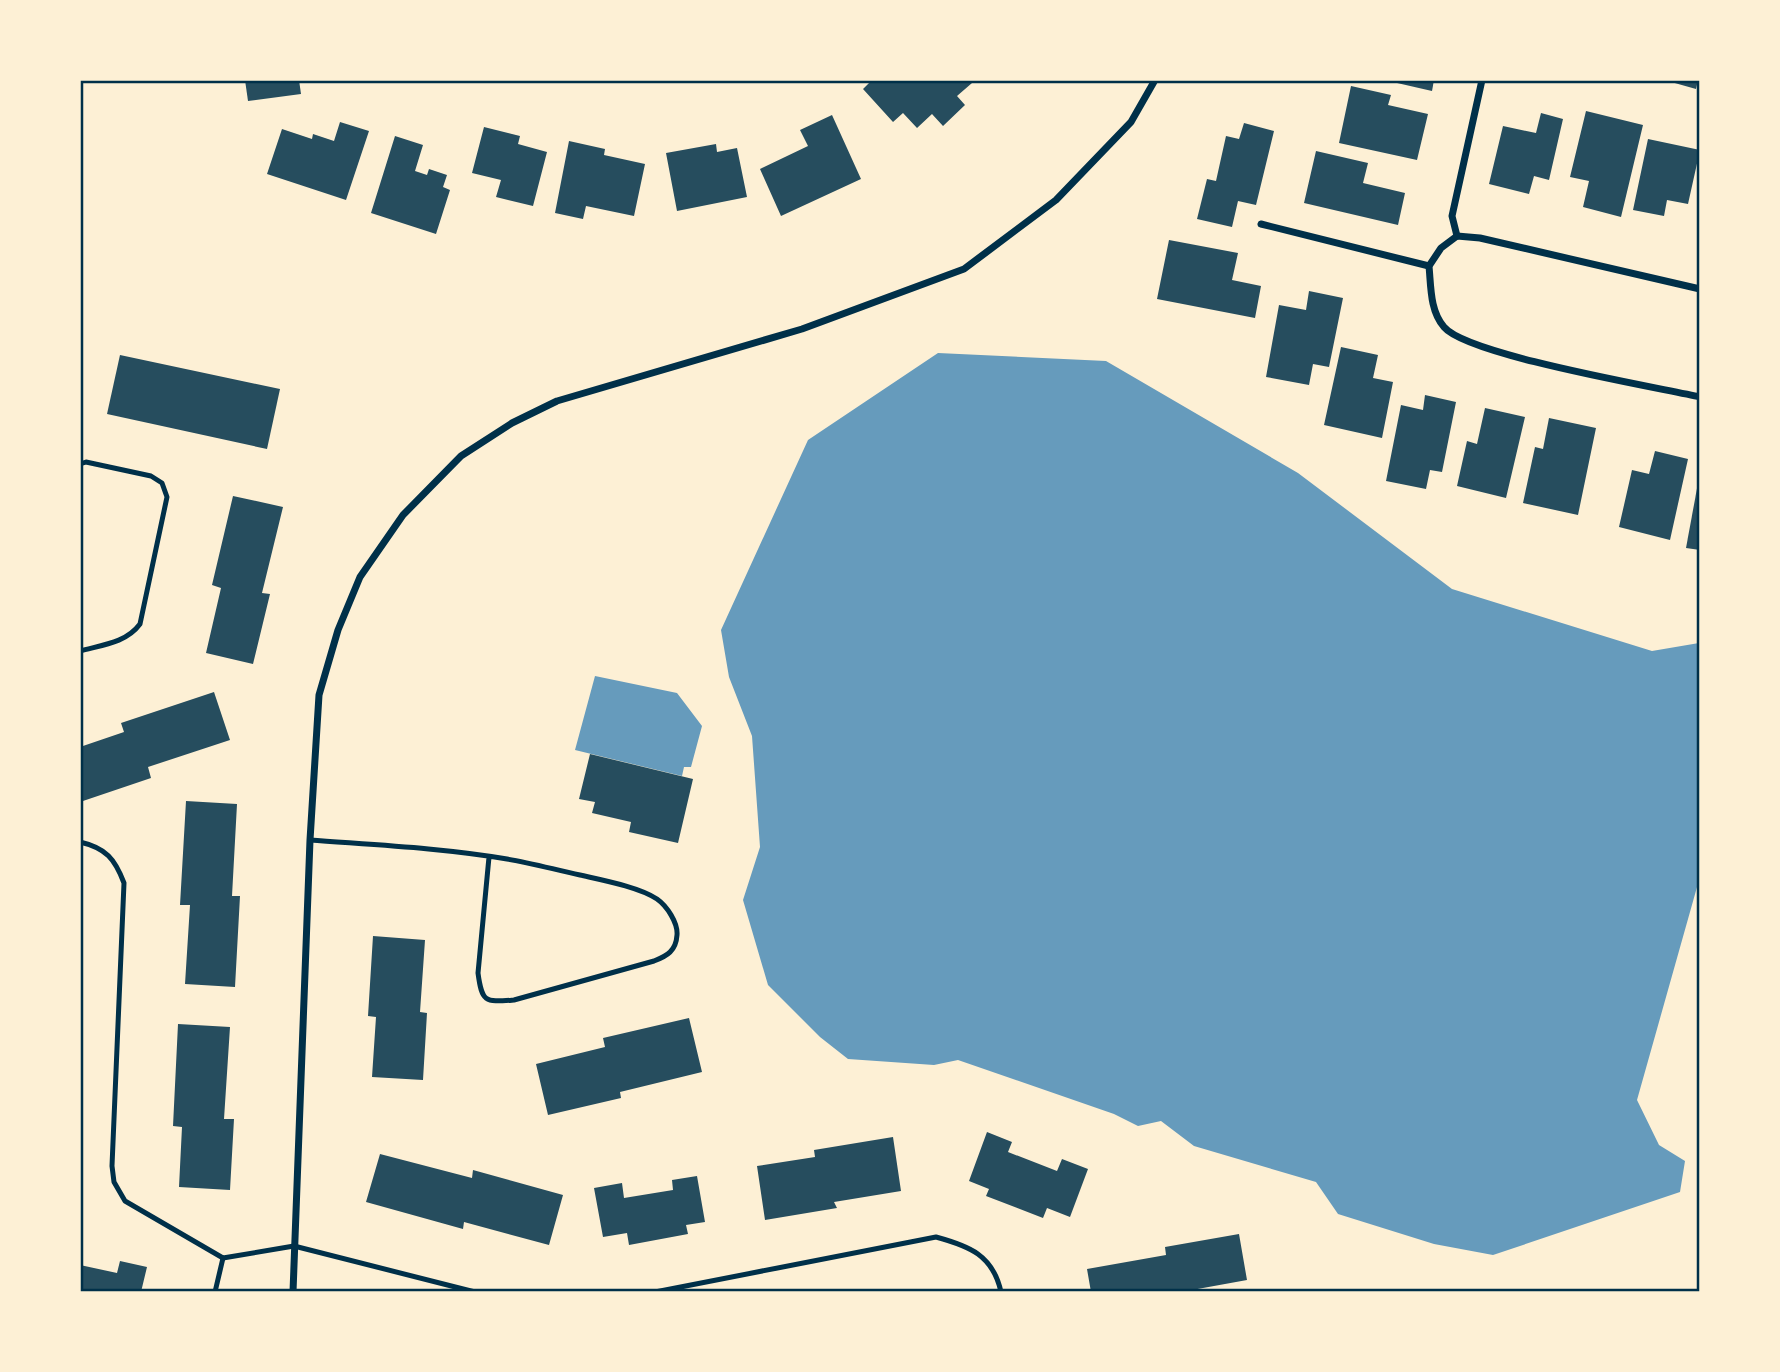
<svg xmlns="http://www.w3.org/2000/svg" width="1780" height="1372" font-family="Signika,sans-serif">
<style>
.water{fill:#669bbc}
.building{fill:#264d5e}
.lines{fill:none;stroke-linecap:round;stroke-linejoin:round}
.service{stroke:#003049;stroke-width:5}
.minor{stroke:#003049;stroke-width:7}
.neatline{fill:none;stroke:#003049;stroke-width:2.5}
</style>
<rect width="100%" height="100%" fill="#fdf0d5"/>
<g class="water">
<path d="M 938,353 L 1106,361 L 1298,473 L 1452,589 L 1652,651 L 1699,643 L 1699,880 L 1637,1100 L 1659,1145 L 1685,1161 L 1680,1192 L 1493,1255 L 1434,1244 L 1338,1214 L 1316,1182 L 1194,1146 L 1161,1121 L 1138,1126 L 1114,1114 L 958,1060 L 934,1065 L 848,1059 L 820,1037 L 768,985 L 743,900 L 760,847 L 752,736 L 729,677 L 721,630 L 808,440 Z"/>
<path d="M 595,676 L 677,693 L 702,726 L 691,767 L 684,767 L 682,776 L 575,750 Z"/>
</g>
<g class="building">
<path d="M 245,80 L 299,80 L 301,94 L 248,101 Z"/>
<path d="M 872,80 L 969,80 L 972,83 L 957,96 L 965,105 L 943,126 L 932,114 L 917,128 L 903,113 L 893,122 L 863,89 Z"/>
<path d="M 1384,80 L 1434,80 L 1432,91 Z"/>
<path d="M 1664,80 L 1698,80 L 1696,89 Z"/>
<path d="M 1351,86 L 1391,95 L 1388,105 L 1428,114 L 1417,160 L 1339,143 Z"/>
<path d="M 1586,111 L 1643,125 L 1621,217 L 1583,207 L 1589,181 L 1570,177 Z"/>
<path d="M 1541,113 L 1563,119 L 1549,180 L 1534,176 L 1529,194 L 1489,184 L 1503,126 L 1536,133 Z"/>
<path d="M 832,115 L 861,179 L 781,216 L 760,169 L 808,146 L 800,130 Z"/>
<path d="M 340,122 L 369,131 L 346,200 L 267,174 L 282,129 L 312,139 L 313,134 L 334,141 Z"/>
<path d="M 1244,123 L 1274,131 L 1256,205 L 1238,201 L 1232,227 L 1197,219 L 1207,179 L 1216,181 L 1226,136 L 1239,139 Z"/>
<path d="M 484,127 L 520,136 L 518,144 L 547,152 L 533,206 L 496,197 L 501,180 L 472,173 Z"/>
<path d="M 395,136 L 423,145 L 415,171 L 427,175 L 429,169 L 447,175 L 443,187 L 450,190 L 436,234 L 371,213 Z"/>
<path d="M 1648,139 L 1700,150 L 1688,204 L 1667,200 L 1664,216 L 1633,210 Z"/>
<path d="M 569,141 L 605,149 L 604,155 L 645,164 L 634,216 L 586,206 L 583,219 L 555,213 Z"/>
<path d="M 716,144 L 717,152 L 737,148 L 747,197 L 677,211 L 666,153 Z"/>
<path d="M 1316,151 L 1368,163 L 1363,183 L 1405,193 L 1398,225 L 1304,203 Z"/>
<path d="M 1169,240 L 1238,253 L 1232,280 L 1261,286 L 1255,318 L 1157,299 Z"/>
<path d="M 1309,291 L 1343,298 L 1329,367 L 1313,364 L 1309,385 L 1266,377 L 1279,305 L 1306,310 Z"/>
<path d="M 1341,347 L 1378,355 L 1373,378 L 1393,382 L 1382,438 L 1324,425 Z"/>
<path d="M 120,355 L 280,389 L 267,449 L 107,414 Z"/>
<path d="M 1425,395 L 1456,402 L 1442,472 L 1430,470 L 1426,489 L 1386,481 L 1401,405 L 1423,410 Z"/>
<path d="M 1485,408 L 1525,417 L 1506,498 L 1457,486 L 1467,441 L 1477,444 Z"/>
<path d="M 1549,418 L 1596,428 L 1578,515 L 1523,503 L 1535,447 L 1543,449 Z"/>
<path d="M 1655,451 L 1688,459 L 1670,540 L 1619,527 L 1632,470 L 1649,474 Z"/>
<path d="M 1698,483 L 1700,483 L 1700,550 L 1686,548 Z"/>
<path d="M 233,496 L 283,507 L 262,593 L 270,594 L 253,664 L 206,653 L 221,588 L 212,585 Z"/>
<path d="M 214,692 L 230,740 L 148,767 L 151,778 L 80,802 L 80,747 L 124,732 L 121,723 Z"/>
<path d="M 590,754 L 693,779 L 678,843 L 629,832 L 631,822 L 592,813 L 595,802 L 579,799 Z"/>
<path d="M 186,801 L 237,804 L 232,896 L 240,896 L 235,987 L 185,984 L 190,905 L 180,905 Z"/>
<path d="M 373,936 L 425,940 L 420,1012 L 427,1013 L 423,1080 L 372,1077 L 376,1017 L 368,1016 Z"/>
<path d="M 689,1018 L 702,1072 L 620,1092 L 621,1098 L 548,1115 L 536,1064 L 605,1047 L 603,1038 Z"/>
<path d="M 178,1024 L 230,1027 L 224,1119 L 234,1119 L 230,1190 L 179,1187 L 182,1127 L 173,1126 Z"/>
<path d="M 987,1132 L 1012,1142 L 1008,1152 L 1057,1171 L 1062,1159 L 1088,1169 L 1070,1217 L 1047,1208 L 1043,1218 L 986,1196 L 989,1189 L 969,1181 Z"/>
<path d="M 893,1137 L 901,1191 L 834,1202 L 837,1208 L 765,1220 L 757,1166 L 815,1157 L 814,1150 Z"/>
<path d="M 380,1154 L 472,1178 L 473,1170 L 563,1195 L 549,1245 L 464,1222 L 463,1229 L 366,1202 Z"/>
<path d="M 697,1176 L 705,1222 L 686,1225 L 688,1234 L 629,1245 L 627,1233 L 603,1237 L 594,1188 L 622,1183 L 624,1198 L 673,1190 L 672,1180 Z"/>
<path d="M 1239,1234 L 1247,1280 L 1181,1292 L 1091,1292 L 1087,1269 L 1166,1255 L 1165,1247 Z"/>
<path d="M 120,1261 L 147,1267 L 141,1292 L 80,1292 L 80,1265 L 117,1273 Z"/>
</g>
<g class="lines">
<g class="service">
<path d="M 80,464 L 86,462 L 151,476 L 162,483 L 167,497 L 140,624 C 126,643 102,645 80,651"/>
<path d="M 310,840 C 376,845 442,848 507,859 C 532,863 556,870 580,875 C 602,880 639,887 657,899 C 667,906 678,923 677,935 C 676,951 667,956 654,961 L 514,1000 C 485,1002 482,1003 478,973 L 489,857"/>
<path d="M 80,842 C 106,848 115,859 124,883 L 112,1166 L 114,1182 L 125,1201 L 223,1258 L 294,1246 L 475,1292"/>
<path d="M 215,1292 L 223,1258"/>
<path d="M 655,1292 L 936,1237 C 969,1246 993,1255 1001,1292"/>
</g>
<g class="minor">
<path d="M 1261,224 L 1429,266"/>
<path d="M 1457,236 L 1452,216 L 1482,80"/>
<path d="M 1700,289 L 1480,238 L 1457,236 L 1441,248 L 1429,266 C 1431,287 1430,311 1444,327 C 1467,355 1655,387 1700,397"/>
<path d="M 293,1292 L 310,840 L 319,695 L 338,630 L 360,577 L 403,515 L 461,456 L 512,423 L 557,401 L 802,329 L 964,269 L 1056,200 L 1131,122 L 1155,80"/>
</g>
</g>
<rect width="1780" height="1372" fill="none" stroke="#fdf0d5" stroke-width="164"/>
<rect x="82" y="82" width="1616" height="1208" class="neatline"/>
</svg>
